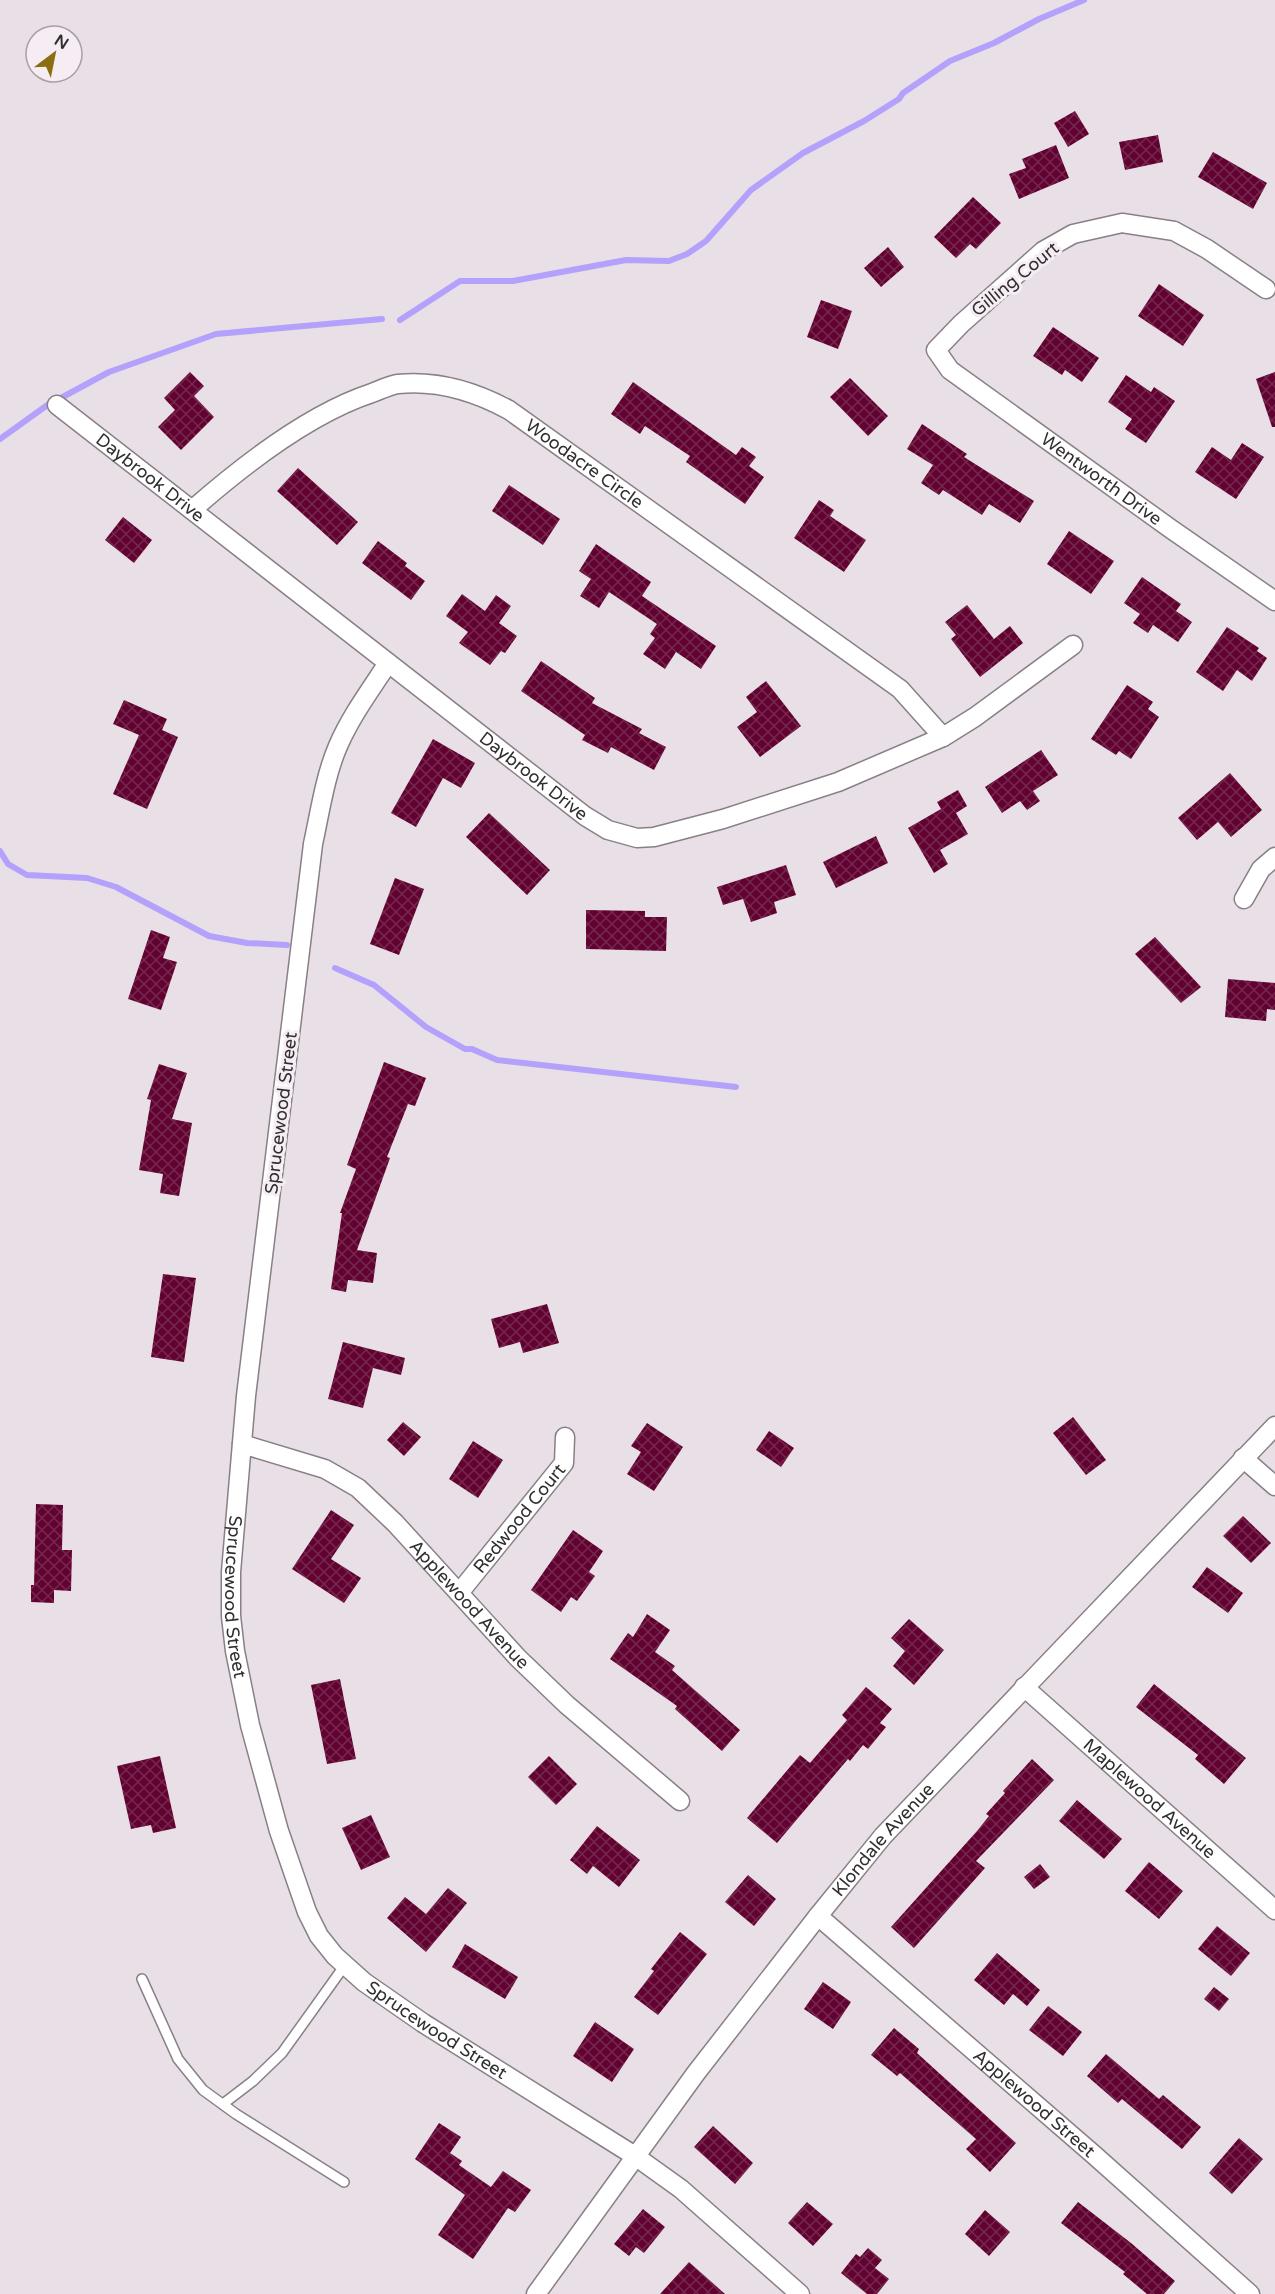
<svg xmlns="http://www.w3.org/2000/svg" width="1275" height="2294" font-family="'Varela Round',sans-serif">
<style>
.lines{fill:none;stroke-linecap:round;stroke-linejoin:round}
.stream{stroke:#b3a1fb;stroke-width:6}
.building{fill:url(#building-cross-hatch)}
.service-casing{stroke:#888086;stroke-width:12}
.minor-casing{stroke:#888086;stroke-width:21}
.service{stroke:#fff;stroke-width:9}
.minor{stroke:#fff;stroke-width:18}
.labels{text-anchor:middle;stroke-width:6;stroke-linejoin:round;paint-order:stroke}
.street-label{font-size:18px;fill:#312e30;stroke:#f6ecf3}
</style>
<defs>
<pattern id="building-cross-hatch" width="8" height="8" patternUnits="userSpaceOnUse" patternTransform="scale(1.5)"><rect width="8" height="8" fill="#620231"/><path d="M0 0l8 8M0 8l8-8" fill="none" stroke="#75284e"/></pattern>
</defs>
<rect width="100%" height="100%" fill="#e9dfe6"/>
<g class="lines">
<g class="stream">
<path d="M 400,320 L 460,281 L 513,281 L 626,260 L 669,261 L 687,254 L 706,241 L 751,190 L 803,153 L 864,121 L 899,99 L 903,93 L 950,61 L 994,43 L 1039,19 L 1084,0"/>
<path d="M 0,439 L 46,406 L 109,372 L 216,334 L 382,319"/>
<path d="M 0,851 L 8,864 L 27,875 L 87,878 L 116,887 L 209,936 L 247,943 L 287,945"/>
<path d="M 335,968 L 374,985 L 426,1027 L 465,1049 L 472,1049 L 497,1060 L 736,1087"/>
</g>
</g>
<g class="building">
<path d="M 1075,111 L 1089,134 L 1068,147 L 1054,123 Z"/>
<path d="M 1158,135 L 1163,162 L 1125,170 L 1119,142 Z"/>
<path d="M 1056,145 L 1069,178 L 1019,199 L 1009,174 L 1026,168 L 1022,159 Z"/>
<path d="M 1213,152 L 1267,183 L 1253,209 L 1198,177 Z"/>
<path d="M 973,197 L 1001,223 L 976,249 L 970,244 L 956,258 L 934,237 Z"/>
<path d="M 888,247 L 904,267 L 881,287 L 864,268 Z"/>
<path d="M 1159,284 L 1204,315 L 1183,346 L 1138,316 Z"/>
<path d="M 821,300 L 852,311 L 838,349 L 807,337 Z"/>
<path d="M 1053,327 L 1099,358 L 1082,382 L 1065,370 L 1062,375 L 1033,356 Z"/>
<path d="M 190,372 L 204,386 L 194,396 L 214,417 L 181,450 L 158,427 L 175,410 L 164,398 Z"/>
<path d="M 1275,372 L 1275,427 L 1272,427 L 1256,379 Z"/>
<path d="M 1126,375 L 1151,392 L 1154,387 L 1175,401 L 1146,443 L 1125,429 L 1132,419 L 1108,402 Z"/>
<path d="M 850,378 L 888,416 L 868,436 L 830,397 Z"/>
<path d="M 633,382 L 736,455 L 742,447 L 756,457 L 749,466 L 764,477 L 745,504 L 686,462 L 690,456 L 645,426 L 640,434 L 611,414 Z"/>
<path d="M 922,424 L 967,454 L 964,457 L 1034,501 L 1020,523 L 989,504 L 982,515 L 943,490 L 939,495 L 921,483 L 933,465 L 907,449 Z"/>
<path d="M 1242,443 L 1264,457 L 1236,499 L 1195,472 L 1212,447 L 1231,460 Z"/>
<path d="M 298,468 L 358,522 L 337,545 L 277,491 Z"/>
<path d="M 509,485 L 560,519 L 543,545 L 492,511 Z"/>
<path d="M 819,500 L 834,510 L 830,516 L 866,540 L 844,572 L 794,538 Z"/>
<path d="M 123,517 L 152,540 L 134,563 L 105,540 Z"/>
<path d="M 1069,531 L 1114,561 L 1091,594 L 1047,564 Z"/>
<path d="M 378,541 L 407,563 L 405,566 L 425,581 L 411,600 L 362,563 Z"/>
<path d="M 596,544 L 651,582 L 642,596 L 716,646 L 701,669 L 676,652 L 665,669 L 643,654 L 655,638 L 650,634 L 657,624 L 609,592 L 599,608 L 580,596 L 591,579 L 579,571 Z"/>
<path d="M 1142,577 L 1181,604 L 1176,611 L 1192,622 L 1178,642 L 1153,625 L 1148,633 L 1133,623 L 1140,614 L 1124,603 Z"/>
<path d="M 462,594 L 485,611 L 496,595 L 511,606 L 499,623 L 517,636 L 505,653 L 501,651 L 490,665 L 459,643 L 468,632 L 446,616 Z"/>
<path d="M 967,605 L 994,639 L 1010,626 L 1023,643 L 980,677 L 951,639 L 956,635 L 945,622 Z"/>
<path d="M 1227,627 L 1259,648 L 1257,651 L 1267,658 L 1252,681 L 1237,670 L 1223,691 L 1196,672 Z"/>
<path d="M 541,661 L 595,698 L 592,703 L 642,729 L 639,733 L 666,747 L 654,770 L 611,747 L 608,753 L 582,740 L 585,735 L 521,691 Z"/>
<path d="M 766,681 L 801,726 L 760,757 L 737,727 L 757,712 L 746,697 Z"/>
<path d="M 1127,685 L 1153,702 L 1148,709 L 1159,717 L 1131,759 L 1119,751 L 1116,755 L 1091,739 Z"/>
<path d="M 124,700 L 167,719 L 162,730 L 178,737 L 147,809 L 113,794 L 139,735 L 113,724 Z"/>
<path d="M 433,739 L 475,763 L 461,788 L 443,778 L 416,827 L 391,813 Z"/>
<path d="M 1041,750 L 1058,775 L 1033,791 L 1040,801 L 1027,810 L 1020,801 L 1002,813 L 985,787 Z"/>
<path d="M 1230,773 L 1262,810 L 1231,837 L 1218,822 L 1197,840 L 1178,818 Z"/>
<path d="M 958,790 L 967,806 L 956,813 L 968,834 L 940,850 L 948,864 L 934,873 L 908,828 L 941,809 L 937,802 Z"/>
<path d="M 489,813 L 550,870 L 527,895 L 466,837 Z"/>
<path d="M 876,836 L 888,863 L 836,888 L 823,862 Z"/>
<path d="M 786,865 L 796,895 L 774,902 L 777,913 L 751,922 L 743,899 L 723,905 L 717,887 Z"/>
<path d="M 395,878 L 424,889 L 399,955 L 370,944 Z"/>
<path d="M 586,910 L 645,911 L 645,917 L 667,917 L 666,951 L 586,949 Z"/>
<path d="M 151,930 L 170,937 L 163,958 L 177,962 L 161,1010 L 128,999 Z"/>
<path d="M 1155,937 L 1201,987 L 1181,1003 L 1135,954 Z"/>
<path d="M 1228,979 L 1275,983 L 1275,1010 L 1267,1009 L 1266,1021 L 1225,1017 Z"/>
<path d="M 384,1062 L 426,1078 L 415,1106 L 408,1104 L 387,1157 L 390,1158 L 357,1250 L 377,1253 L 373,1283 L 348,1280 L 346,1292 L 331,1289 L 342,1213 L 340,1213 L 356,1169 L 347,1165 Z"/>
<path d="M 159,1064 L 187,1073 L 172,1119 L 192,1123 L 179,1196 L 160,1193 L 163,1174 L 139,1170 L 151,1100 L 147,1099 Z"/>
<path d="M 163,1274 L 196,1278 L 184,1362 L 151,1357 Z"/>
<path d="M 547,1304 L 559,1343 L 523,1353 L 520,1342 L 499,1348 L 491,1319 Z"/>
<path d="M 343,1342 L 405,1358 L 401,1375 L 373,1368 L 363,1408 L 328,1399 Z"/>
<path d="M 1073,1417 L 1106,1460 L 1086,1475 L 1053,1433 Z"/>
<path d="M 403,1422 L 421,1437 L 404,1456 L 387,1440 Z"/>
<path d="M 647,1423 L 683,1447 L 654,1491 L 627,1474 L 641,1452 L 631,1446 Z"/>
<path d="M 769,1431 L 794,1448 L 781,1467 L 756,1450 Z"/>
<path d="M 473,1441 L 503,1460 L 478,1498 L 449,1479 Z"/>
<path d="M 36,1504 L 63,1505 L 62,1550 L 72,1550 L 71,1591 L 54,1590 L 54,1603 L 31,1602 L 31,1585 L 34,1585 Z"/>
<path d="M 331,1510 L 354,1525 L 331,1559 L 361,1578 L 344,1603 L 292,1569 Z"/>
<path d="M 1243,1516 L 1271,1543 L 1251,1563 L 1223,1536 Z"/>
<path d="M 573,1530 L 603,1551 L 589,1572 L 595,1576 L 577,1601 L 571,1597 L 561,1612 L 531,1590 Z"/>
<path d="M 1207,1567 L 1243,1593 L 1228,1613 L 1192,1587 Z"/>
<path d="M 647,1614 L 670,1630 L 655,1652 L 675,1666 L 672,1670 L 740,1730 L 722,1751 L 675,1709 L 677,1706 L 610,1659 L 628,1633 L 633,1637 Z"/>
<path d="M 909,1619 L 944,1650 L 914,1685 L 893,1666 L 905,1651 L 891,1638 Z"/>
<path d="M 340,1679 L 356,1759 L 327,1764 L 311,1685 Z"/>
<path d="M 1154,1684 L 1246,1758 L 1224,1784 L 1195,1759 L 1198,1755 L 1136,1707 Z"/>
<path d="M 866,1687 L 892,1709 L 880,1723 L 886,1727 L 868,1749 L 863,1745 L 850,1761 L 848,1759 L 777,1843 L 747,1818 L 800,1755 L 810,1763 L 847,1720 L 842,1715 Z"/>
<path d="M 160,1756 L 176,1828 L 153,1833 L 151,1825 L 131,1829 L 117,1766 Z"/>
<path d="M 549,1756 L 577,1784 L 556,1805 L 528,1777 Z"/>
<path d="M 1032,1759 L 1054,1780 L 976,1861 L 985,1868 L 914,1948 L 891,1927 L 977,1831 L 989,1816 L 986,1814 L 1005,1793 L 1003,1791 Z"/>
<path d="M 1077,1800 L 1122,1839 L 1104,1859 L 1059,1821 Z"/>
<path d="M 371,1815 L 390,1857 L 361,1870 L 342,1828 Z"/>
<path d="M 597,1826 L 640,1860 L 619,1887 L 593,1866 L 587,1874 L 570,1860 Z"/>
<path d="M 1149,1862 L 1183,1891 L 1159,1919 L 1125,1891 Z"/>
<path d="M 1040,1864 L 1050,1877 L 1034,1889 L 1024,1877 Z"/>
<path d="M 748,1875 L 776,1899 L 754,1926 L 725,1902 Z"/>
<path d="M 448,1888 L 467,1903 L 426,1952 L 387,1918 L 405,1897 L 426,1914 Z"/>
<path d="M 1217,1926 L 1250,1953 L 1231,1976 L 1198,1949 Z"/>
<path d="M 680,1932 L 707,1954 L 658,2015 L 634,1997 L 654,1971 L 651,1969 Z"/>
<path d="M 465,1944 L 518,1977 L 505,1999 L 452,1967 Z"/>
<path d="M 997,1953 L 1040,1990 L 1027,2006 L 1013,1994 L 1004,2005 L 974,1980 Z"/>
<path d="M 823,1982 L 851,2002 L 833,2029 L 804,2009 Z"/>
<path d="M 1214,1987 L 1229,1999 L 1219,2011 L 1204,1999 Z"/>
<path d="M 1048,2006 L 1082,2032 L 1063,2056 L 1029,2030 Z"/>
<path d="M 595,2022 L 634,2049 L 612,2082 L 573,2056 Z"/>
<path d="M 894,2028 L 919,2049 L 917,2053 L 1016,2143 L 990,2172 L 966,2149 L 976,2139 L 900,2073 L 897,2076 L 871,2055 Z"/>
<path d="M 1106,2054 L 1159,2099 L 1163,2095 L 1201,2127 L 1182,2149 L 1122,2099 L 1118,2103 L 1087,2076 Z"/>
<path d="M 439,2123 L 461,2137 L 450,2153 L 462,2161 L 459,2165 L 491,2187 L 503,2171 L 531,2190 L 515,2212 L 508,2208 L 473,2259 L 438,2235 L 465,2195 L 415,2159 Z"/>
<path d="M 713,2126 L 753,2163 L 735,2184 L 694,2147 Z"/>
<path d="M 1239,2138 L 1263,2159 L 1232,2194 L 1209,2173 Z"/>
<path d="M 807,2202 L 833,2224 L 813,2246 L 788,2223 Z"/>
<path d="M 1078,2202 L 1131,2243 L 1175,2281 L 1164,2294 L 1147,2294 L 1123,2274 L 1125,2272 L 1061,2223 Z"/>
<path d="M 643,2209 L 665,2227 L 644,2253 L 636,2247 L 629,2256 L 614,2244 Z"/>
<path d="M 985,2210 L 1010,2232 L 989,2256 L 965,2234 Z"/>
<path d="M 868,2248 L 882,2260 L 875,2268 L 889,2279 L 877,2294 L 867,2294 L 841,2273 L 856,2254 L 860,2257 Z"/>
<path d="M 689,2262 L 725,2294 L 660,2294 Z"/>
</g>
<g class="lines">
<g class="service-casing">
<g id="service">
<path d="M 142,1979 L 178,2059 L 203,2090 L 236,2114 L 344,2182"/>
<path d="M 223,2104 L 253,2081 L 282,2053 L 345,1965"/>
</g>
</g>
<g class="minor-casing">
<g id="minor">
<path id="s1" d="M 1266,289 L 1207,249 L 1174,231 L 1122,223 L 1073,234 L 1043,251 L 961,324 L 936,350 L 950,370 L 1171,529 L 1275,601"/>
<path id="s2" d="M 57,405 L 585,816 L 608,830 L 637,838 L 654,837 L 723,819 L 838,782 L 943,737 L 975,717 L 1073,645"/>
<path id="s3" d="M 192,510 C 242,466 308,414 372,393 C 380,390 390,385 398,384 C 438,380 474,391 509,410 L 900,689 L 943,737"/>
<path id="s4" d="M 388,663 C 371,689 351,716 338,746 C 325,776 320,812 313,844 L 246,1396 L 231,1572 L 231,1616 L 235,1651 L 250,1725 L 279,1831 L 307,1912 L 319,1936 L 335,1956 L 364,1982 L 423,2023 L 635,2156 L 681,2189 L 800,2294"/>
<path d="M 1244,899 L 1261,869 L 1275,857"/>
<path id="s5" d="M 242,1444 L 325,1469 L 358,1488 L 395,1523 L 518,1658 L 567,1705 L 680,1801"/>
<path d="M 1243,1458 L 1275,1486"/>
<path id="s6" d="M 459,1593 L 564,1463 L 565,1437"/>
<path id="s7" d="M 1024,1687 L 1275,1910"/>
<path id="s8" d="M 818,1916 L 1093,2154 L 1250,2294"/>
<path id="s9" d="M 536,2294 L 696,2073 L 818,1916 L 883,1836 L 1275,1426"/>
</g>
</g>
<use href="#service" class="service"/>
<use href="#minor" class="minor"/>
</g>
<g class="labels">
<g class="street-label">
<text transform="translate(1015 279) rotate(-39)" y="6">Gilling Court</text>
<text dy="6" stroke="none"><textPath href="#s3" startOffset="452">Woodacre Circle</textPath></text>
<text dy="6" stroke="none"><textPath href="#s2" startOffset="118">Daybrook Drive</textPath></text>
<text dy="6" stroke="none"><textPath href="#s1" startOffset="603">Wentworth Drive</textPath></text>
<text dy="6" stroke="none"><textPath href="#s2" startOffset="604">Daybrook Drive</textPath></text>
<text transform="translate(281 1113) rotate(-83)" y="6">Sprucewood Street</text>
<text dy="6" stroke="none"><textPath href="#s6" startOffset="96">Redwood Court</textPath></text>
<text dy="6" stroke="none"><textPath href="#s4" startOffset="956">Sprucewood Street</textPath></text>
<text dy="6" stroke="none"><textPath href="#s5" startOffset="286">Applewood Avenue</textPath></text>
<text dy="6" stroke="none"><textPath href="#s7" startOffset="168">Maplewood Avenue</textPath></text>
<text dy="6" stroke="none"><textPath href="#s9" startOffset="572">Klondale Avenue</textPath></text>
<text dy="6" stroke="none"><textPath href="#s4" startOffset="1460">Sprucewood Street</textPath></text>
<text dy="6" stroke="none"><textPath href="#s8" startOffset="286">Applewood Street</textPath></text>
</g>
</g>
<g transform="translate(54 54) rotate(32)"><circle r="28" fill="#f6ecf3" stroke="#a7a0a5" stroke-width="1.5"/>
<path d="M0-4.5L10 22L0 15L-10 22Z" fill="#8a6e0f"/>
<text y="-9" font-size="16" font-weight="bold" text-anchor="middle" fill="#312e30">N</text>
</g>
</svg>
